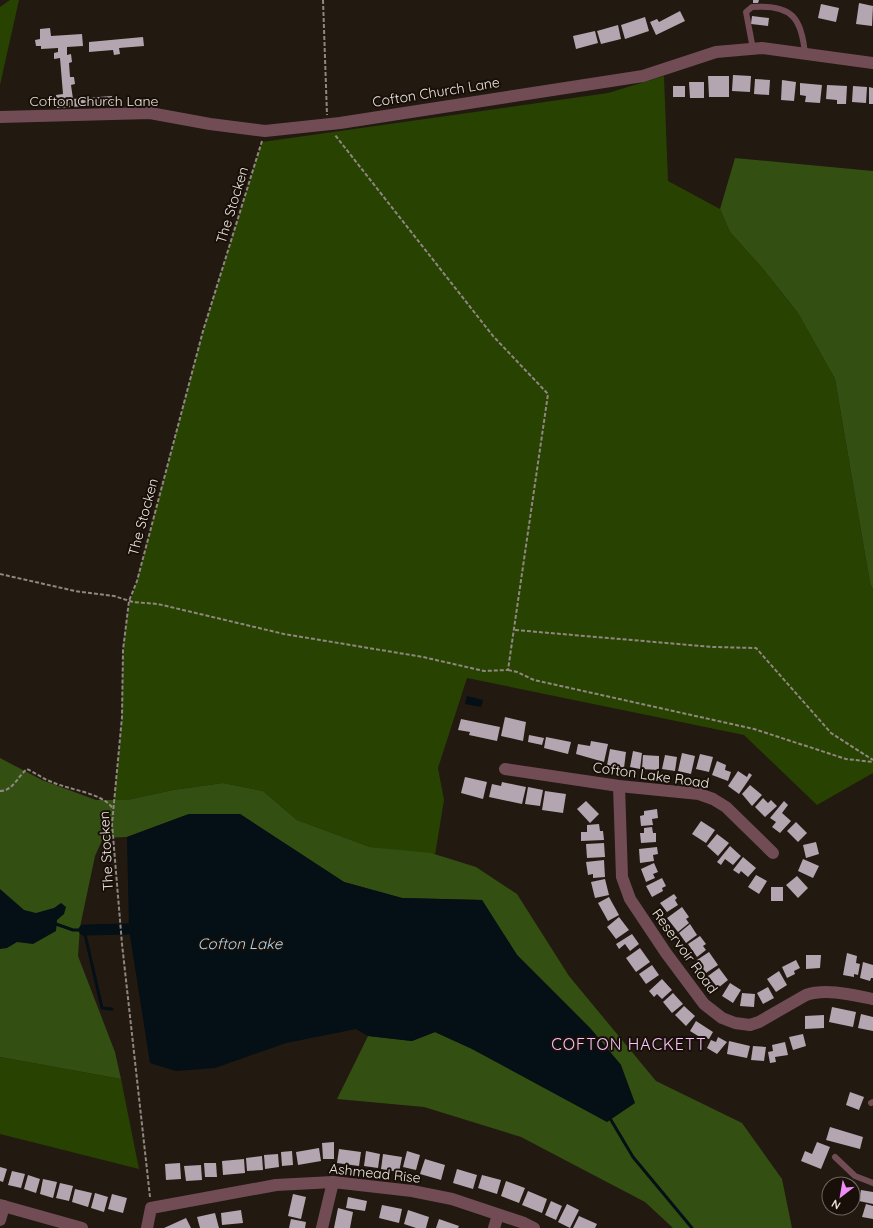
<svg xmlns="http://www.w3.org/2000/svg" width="873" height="1228" font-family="Quicksand,sans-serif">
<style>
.green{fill:#284201}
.forest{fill:#334f11}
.water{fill:#040f16}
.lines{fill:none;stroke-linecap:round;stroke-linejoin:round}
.stream{stroke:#040f16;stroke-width:3}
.canal{stroke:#040f16;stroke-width:11}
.building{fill:#b3a6b1}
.path{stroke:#8f8780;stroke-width:2;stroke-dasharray:4 2;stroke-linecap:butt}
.lane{stroke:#714c55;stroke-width:6}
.street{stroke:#714c55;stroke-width:12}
.labels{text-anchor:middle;stroke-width:4;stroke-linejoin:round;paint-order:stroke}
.street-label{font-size:14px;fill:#ede6e1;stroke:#181008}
.water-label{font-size:15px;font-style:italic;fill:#aed8f4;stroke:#181008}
.quarter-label{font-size:16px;letter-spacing:1px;fill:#fcc3ff;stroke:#181008}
</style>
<rect width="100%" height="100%" fill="#221911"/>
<g class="green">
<path d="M 10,0 L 19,0 L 0,85 L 0,7 Z"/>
<path d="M 664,76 L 668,181 L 720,209 L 730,232 L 764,270 L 798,313 L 835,379 L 870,583 L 873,590 L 873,773 L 817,805 L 744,735 L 467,678 L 438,768 L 444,800 L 435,855 L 370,847 L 297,820 L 263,791 L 223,783 L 173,790 L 127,800 L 114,800 C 117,772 121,743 122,715 C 123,670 121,624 137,581 L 203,331 L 262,142 L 608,93 Z"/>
<path d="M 0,1057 L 121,1079 L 139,1169 L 0,1134 Z"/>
</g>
<g class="forest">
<path d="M 735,158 L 873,171 L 873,590 L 870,583 L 835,379 L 798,313 L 764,270 L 730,232 L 720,209 Z"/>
<path d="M 0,758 L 42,780 L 96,800 L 127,800 L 173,790 L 223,783 L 263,791 L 297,820 L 370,847 L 431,853 L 476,867 L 517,894 L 569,976 L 656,1081 L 742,1123 L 782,1179 L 792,1228 L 673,1228 L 645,1202 L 521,1137 L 424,1107 L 337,1099 L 368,1036 L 412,1041 L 435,1032 L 470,1048 L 621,1065 L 590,1028 L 517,955 L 482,900 L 402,898 L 344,882 L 240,814 L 189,814 L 127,837 L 103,838 L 95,856 L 80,927 L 78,956 L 115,1052 L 121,1079 L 0,1057 Z"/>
</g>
<g class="water">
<path d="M 467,696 L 483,700 L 481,707 L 465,704 Z"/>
<path d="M 189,814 L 240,814 L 344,882 L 402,898 L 482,900 L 517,955 L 590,1028 L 621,1065 L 635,1103 L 607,1122 L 470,1048 L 435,1032 L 412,1041 L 368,1036 L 356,1029 L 286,1043 L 215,1068 L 176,1071 L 150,1063 L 129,929 L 127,837 Z"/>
<path d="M 0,889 L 24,910 L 36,913 L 54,908 L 61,903 L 66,907 L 64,914 L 57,920 L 56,931 L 33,944 L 17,942 L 7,948 L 0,949 Z"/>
</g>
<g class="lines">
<g class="stream">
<path d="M 56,924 L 73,930 L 84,930 L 102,1008 L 112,1009"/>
<path d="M 611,1120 L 633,1157 L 692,1228"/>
</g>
<path class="canal" d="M 84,930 L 129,929"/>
</g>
<g class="building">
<path d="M 753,0 L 759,0 L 758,3 L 753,3 Z"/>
<path d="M 859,3 L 873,6 L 872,26 L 856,24 Z"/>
<path d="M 821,4 L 839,8 L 836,22 L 818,18 Z"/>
<path d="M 680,11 L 685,21 L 656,35 L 650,22 L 657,19 L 659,22 Z"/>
<path d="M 752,16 L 769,18 L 768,26 L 751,24 Z"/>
<path d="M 645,17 L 649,31 L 625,39 L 621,25 Z"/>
<path d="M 618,25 L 621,39 L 601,44 L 597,31 Z"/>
<path d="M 50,28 L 51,36 L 82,34 L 83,46 L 67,47 L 67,55 L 71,54 L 72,62 L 69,63 L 70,77 L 74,77 L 75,84 L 71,85 L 73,99 L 112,96 L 113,104 L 57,108 L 56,95 L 63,94 L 60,58 L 54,59 L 54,53 L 58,52 L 58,48 L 41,49 L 41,46 L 36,46 L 35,40 L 40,39 L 40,29 Z"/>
<path d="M 595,31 L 598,43 L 576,49 L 573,36 Z"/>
<path d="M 143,37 L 144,46 L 119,48 L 120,54 L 114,55 L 113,50 L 89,52 L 89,42 Z"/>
<path d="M 733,75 L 751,76 L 750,92 L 732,91 Z"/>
<path d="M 708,76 L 729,76 L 729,97 L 709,97 Z"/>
<path d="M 755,79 L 770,80 L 769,95 L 754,94 Z"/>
<path d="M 782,80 L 796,82 L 794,101 L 781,100 Z"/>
<path d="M 689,82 L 704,82 L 704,98 L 690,98 Z"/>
<path d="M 800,83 L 822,85 L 820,103 L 805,102 L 806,96 L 800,95 Z"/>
<path d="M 827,85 L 847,86 L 846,104 L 837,104 L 837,100 L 826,99 Z"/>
<rect x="673" y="86" width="12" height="11"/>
<path d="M 853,86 L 867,87 L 866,103 L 852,102 Z"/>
<path d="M 869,87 L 873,88 L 873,104 L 869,104 Z"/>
<path d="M 505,717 L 526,722 L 523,741 L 501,736 Z"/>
<path d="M 461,719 L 500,727 L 497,741 L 469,735 L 470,732 L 458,730 Z"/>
<path d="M 529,735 L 544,738 L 542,745 L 528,742 Z"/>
<path d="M 546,737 L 571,742 L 568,754 L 544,748 Z"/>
<path d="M 591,741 L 608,744 L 604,762 L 576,754 L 578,744 L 590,746 Z"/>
<path d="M 610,749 L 626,752 L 624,768 L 607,765 Z"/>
<path d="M 633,751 L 642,753 L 640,769 L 630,767 Z"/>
<path d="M 682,753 L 695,756 L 691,774 L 678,771 Z"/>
<path d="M 700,754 L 713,757 L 709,772 L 696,769 Z"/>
<path d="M 643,755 L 659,756 L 659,770 L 642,769 Z"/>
<path d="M 665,755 L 677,757 L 675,771 L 662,769 Z"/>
<path d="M 717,761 L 726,765 L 725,770 L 731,772 L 728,781 L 712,775 Z"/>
<path d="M 738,771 L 747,777 L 749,773 L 752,775 L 739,794 L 728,786 Z"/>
<path d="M 465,777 L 487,782 L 483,799 L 461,793 Z"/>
<path d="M 502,782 L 526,787 L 522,804 L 489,797 L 492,784 L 501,786 Z"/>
<path d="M 750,785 L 762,795 L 752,806 L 742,794 Z"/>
<path d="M 528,787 L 543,790 L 540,806 L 525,804 Z"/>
<path d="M 545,791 L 566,794 L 563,813 L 542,810 Z"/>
<path d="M 763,798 L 768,803 L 771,800 L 777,806 L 765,817 L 755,807 Z"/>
<path d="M 586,801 L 599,814 L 590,823 L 577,809 Z"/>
<path d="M 784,801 L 788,805 L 782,813 L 791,821 L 780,833 L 772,827 L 776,822 L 770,818 Z"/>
<path d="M 657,809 L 658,818 L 652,819 L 653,825 L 641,826 L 640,816 L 644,815 L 644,811 Z"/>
<path d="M 701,821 L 715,830 L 706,843 L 692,834 Z"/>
<path d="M 796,822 L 807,833 L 798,842 L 787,831 Z"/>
<path d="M 599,824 L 600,831 L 603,831 L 604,840 L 581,841 L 581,832 L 587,832 L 587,825 Z"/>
<path d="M 652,827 L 653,833 L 656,833 L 656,842 L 641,843 L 640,833 L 644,833 L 644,828 Z"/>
<path d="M 717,834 L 729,843 L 718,856 L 707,846 Z"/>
<path d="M 816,842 L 819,854 L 806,858 L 803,845 Z"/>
<path d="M 604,843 L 605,857 L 587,858 L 586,844 Z"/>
<path d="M 730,846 L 741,856 L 733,865 L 725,859 L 721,865 L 717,862 Z"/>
<path d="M 657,847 L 658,854 L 653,855 L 654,861 L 640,863 L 639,849 Z"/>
<path d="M 743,857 L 756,868 L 748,877 L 741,871 L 739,874 L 733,870 Z"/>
<path d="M 803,859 L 819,866 L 813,878 L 798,871 Z"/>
<path d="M 604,860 L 605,877 L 593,878 L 593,874 L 588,875 L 586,862 Z"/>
<path d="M 654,863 L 658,872 L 653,874 L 655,878 L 646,882 L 641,869 Z"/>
<path d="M 756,875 L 767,881 L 759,894 L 748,887 Z"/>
<path d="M 797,876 L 808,888 L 798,898 L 786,885 Z"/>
<path d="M 662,878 L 666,886 L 662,888 L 663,891 L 652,897 L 646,886 Z"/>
<path d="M 605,879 L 609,895 L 595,898 L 591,882 Z"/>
<rect x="771" y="887" width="12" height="14"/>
<path d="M 674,894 L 677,898 L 675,900 L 678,905 L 667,912 L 660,903 Z"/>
<path d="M 609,897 L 619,915 L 608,921 L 598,903 Z"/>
<path d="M 682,907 L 689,917 L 686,919 L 689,923 L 678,932 L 667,918 Z"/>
<path d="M 619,917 L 629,930 L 616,939 L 607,927 Z"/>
<path d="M 690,924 L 697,935 L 686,943 L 679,933 Z"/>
<path d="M 632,934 L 639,944 L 630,951 L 625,944 L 619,949 L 616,944 Z"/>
<path d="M 700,936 L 706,944 L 703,946 L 706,950 L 697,957 L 688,944 Z"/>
<path d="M 640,948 L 650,962 L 636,972 L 626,958 Z"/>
<path d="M 709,952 L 718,965 L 706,973 L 697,960 Z"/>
<path d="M 847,953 L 857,956 L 856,963 L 860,964 L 858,975 L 854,974 L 854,977 L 843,975 Z"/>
<path d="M 806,955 L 821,955 L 820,968 L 806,969 Z"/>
<path d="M 796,960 L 800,968 L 794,971 L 795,974 L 787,978 L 782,967 Z"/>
<path d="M 863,962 L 873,965 L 873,978 L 871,978 L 870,981 L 860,978 Z"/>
<path d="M 652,965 L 659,975 L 646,984 L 639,974 Z"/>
<path d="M 719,968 L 728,980 L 718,988 L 708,976 Z"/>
<path d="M 779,971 L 787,985 L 776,992 L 767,979 Z"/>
<path d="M 662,979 L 672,990 L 662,999 L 657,994 L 654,997 L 649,991 Z"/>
<path d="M 730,983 L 741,990 L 733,1003 L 722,996 Z"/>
<path d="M 768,987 L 774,998 L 763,1004 L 757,993 Z"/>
<path d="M 673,993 L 683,1004 L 672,1013 L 663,1002 Z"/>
<path d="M 742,993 L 755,994 L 754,1007 L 740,1006 Z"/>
<path d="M 684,1006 L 695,1016 L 686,1026 L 675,1015 Z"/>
<path d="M 832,1007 L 856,1012 L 853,1027 L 829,1022 Z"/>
<path d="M 861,1014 L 873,1017 L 873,1031 L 858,1028 Z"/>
<path d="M 824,1015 L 824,1028 L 805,1029 L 805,1016 Z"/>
<path d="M 696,1021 L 713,1032 L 709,1039 L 704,1037 L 703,1039 L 690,1031 Z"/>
<path d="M 803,1034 L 806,1046 L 793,1050 L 789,1037 Z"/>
<path d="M 718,1037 L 727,1042 L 717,1054 L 707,1048 L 711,1040 L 716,1042 Z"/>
<path d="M 729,1041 L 750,1046 L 747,1058 L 727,1054 Z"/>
<path d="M 785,1042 L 788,1055 L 775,1057 L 776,1062 L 770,1063 L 768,1052 L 773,1051 L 772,1045 Z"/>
<path d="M 753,1046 L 766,1047 L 764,1061 L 751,1060 Z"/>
<path d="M 850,1092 L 864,1097 L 859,1110 L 846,1105 Z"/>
<path d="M 830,1127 L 863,1137 L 860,1149 L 826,1140 Z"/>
<path d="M 334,1142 L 334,1159 L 323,1159 L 322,1143 Z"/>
<path d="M 817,1142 L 830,1147 L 821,1169 L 801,1161 L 805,1151 L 812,1154 Z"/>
<path d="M 319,1148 L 321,1161 L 298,1165 L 296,1152 Z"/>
<path d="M 339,1149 L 361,1152 L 359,1166 L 337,1163 Z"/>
<path d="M 292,1151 L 293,1165 L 282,1166 L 281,1152 Z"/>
<path d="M 366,1151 L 380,1154 L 378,1168 L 364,1166 Z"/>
<path d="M 407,1151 L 420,1155 L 416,1170 L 403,1167 Z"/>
<path d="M 278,1154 L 279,1167 L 265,1169 L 264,1155 Z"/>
<path d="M 383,1154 L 402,1157 L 399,1172 L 381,1169 Z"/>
<path d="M 262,1156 L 263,1170 L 247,1171 L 246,1158 Z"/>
<path d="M 244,1159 L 245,1173 L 223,1175 L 222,1161 Z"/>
<path d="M 425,1159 L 445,1165 L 441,1180 L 420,1174 Z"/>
<path d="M 180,1163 L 181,1179 L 166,1180 L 165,1164 Z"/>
<path d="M 204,1163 L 216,1163 L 217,1177 L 205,1177 Z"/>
<path d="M 201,1165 L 202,1180 L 186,1181 L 184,1166 Z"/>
<path d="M 0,1167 L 7,1169 L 3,1182 L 0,1181 Z"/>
<path d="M 457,1169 L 477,1175 L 473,1189 L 453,1183 Z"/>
<path d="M 12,1171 L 25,1174 L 21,1188 L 8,1185 Z"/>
<path d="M 28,1175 L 40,1179 L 36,1193 L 24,1189 Z"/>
<path d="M 482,1175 L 501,1180 L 497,1194 L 478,1188 Z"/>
<path d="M 43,1179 L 57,1182 L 53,1198 L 40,1194 Z"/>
<path d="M 506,1181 L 525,1188 L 519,1203 L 501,1196 Z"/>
<path d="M 60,1183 L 73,1186 L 69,1201 L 56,1198 Z"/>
<path d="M 75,1189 L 92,1193 L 88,1207 L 72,1202 Z"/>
<path d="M 861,1190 L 873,1192 L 873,1204 L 859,1201 Z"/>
<path d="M 528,1191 L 547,1199 L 542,1213 L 522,1205 Z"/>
<path d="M 95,1193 L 108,1197 L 104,1212 L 91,1208 Z"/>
<path d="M 112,1194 L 127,1198 L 123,1213 L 108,1209 Z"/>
<path d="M 293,1194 L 306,1197 L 301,1219 L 288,1216 Z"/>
<path d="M 348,1197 L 367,1201 L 365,1211 L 346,1208 Z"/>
<path d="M 551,1201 L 562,1206 L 556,1220 L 545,1215 Z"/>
<path d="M 567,1204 L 579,1210 L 570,1228 L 558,1222 Z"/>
<path d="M 866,1204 L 873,1206 L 873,1219 L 862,1217 Z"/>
<path d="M 382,1205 L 402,1209 L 399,1223 L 379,1218 Z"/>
<path d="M 338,1208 L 353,1212 L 350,1228 L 334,1228 Z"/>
<path d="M 241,1210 L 243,1223 L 222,1225 L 221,1213 Z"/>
<path d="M 408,1210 L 429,1217 L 426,1228 L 416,1228 L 404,1224 Z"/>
<path d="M 215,1213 L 219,1228 L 200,1228 L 197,1217 Z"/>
<path d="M 579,1216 L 597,1224 L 595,1228 L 573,1228 Z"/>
<path d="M 186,1218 L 191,1228 L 164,1228 Z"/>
<path d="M 291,1219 L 306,1222 L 305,1228 L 289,1228 Z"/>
<path d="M 439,1219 L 459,1226 L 458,1228 L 436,1228 Z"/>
</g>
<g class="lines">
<g class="path">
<path d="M 323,0 L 327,115"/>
<path d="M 0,574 L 75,591 L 114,596 L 133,602 L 158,604 L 284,634 L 423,657 L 484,671 L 508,670 L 548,394 L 493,336 L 335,135"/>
<path d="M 515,630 L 713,647 L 756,648 L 831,733 L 873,760"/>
<path d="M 508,670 L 517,672 L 534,680 L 754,729 L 846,759 L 873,762"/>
<path d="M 0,791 C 13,791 18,776 27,769 C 36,773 43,779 52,782 C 69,790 104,793 113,809"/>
<path d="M 150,1197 L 122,944 L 112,824 L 122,717 L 123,650 L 129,601 L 137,581 L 203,331 L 262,141"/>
</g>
<g class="lane">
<path d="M 753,49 L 746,12 L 752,7 C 792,4 802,18 805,55"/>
<path d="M 871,1103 L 873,1102"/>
<path d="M 835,1157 L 855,1176 L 873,1183"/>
</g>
<g class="street">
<path d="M 0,117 L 150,113 L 210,124 L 265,131 L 340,123 L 643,76 L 716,52 L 762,48 L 873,63"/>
<path d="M 505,769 L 619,786 L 699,794 L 713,799 L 726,807 L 773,853"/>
<path d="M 619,786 L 622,877 L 630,899 L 666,953 L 704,1004 L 722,1018 L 735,1023 L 750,1025 L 759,1022 L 806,995 C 826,988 853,995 873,999"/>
<path d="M 0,1205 L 82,1228"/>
<path d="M 0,1220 L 4,1206"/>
<path d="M 147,1228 L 151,1208 L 276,1185 L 333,1182 L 412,1191 L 452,1199 L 524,1223 L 534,1228"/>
<path d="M 322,1228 L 333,1182"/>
<path d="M 494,1228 L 498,1215"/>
</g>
</g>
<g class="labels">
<g class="street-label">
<text transform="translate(436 92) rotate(-9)" y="5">Cofton Church Lane</text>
<text x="94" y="106">Cofton Church Lane</text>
<text transform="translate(232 205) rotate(-73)" y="5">The Stocken</text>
<text transform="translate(143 517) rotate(-75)" y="5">The Stocken</text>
<text transform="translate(651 775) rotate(8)" y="5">Cofton Lake Road</text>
<text transform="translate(106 851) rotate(-93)" y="5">The Stocken</text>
<text transform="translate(685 951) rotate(54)" y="5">Reservoir Road</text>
<text transform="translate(375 1173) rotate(6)" y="5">Ashmead Rise</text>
</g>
<g class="water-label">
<text x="240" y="949">Cofton Lake</text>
</g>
<g class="quarter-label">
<text x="629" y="1050">COFTON HACKETT</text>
</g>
</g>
<g transform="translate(841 1196) rotate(211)"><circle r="19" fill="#181008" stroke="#6d665f"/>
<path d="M0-3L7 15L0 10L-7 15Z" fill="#ef8bf7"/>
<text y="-6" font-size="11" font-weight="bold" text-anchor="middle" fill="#ede6e1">N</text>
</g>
</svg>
